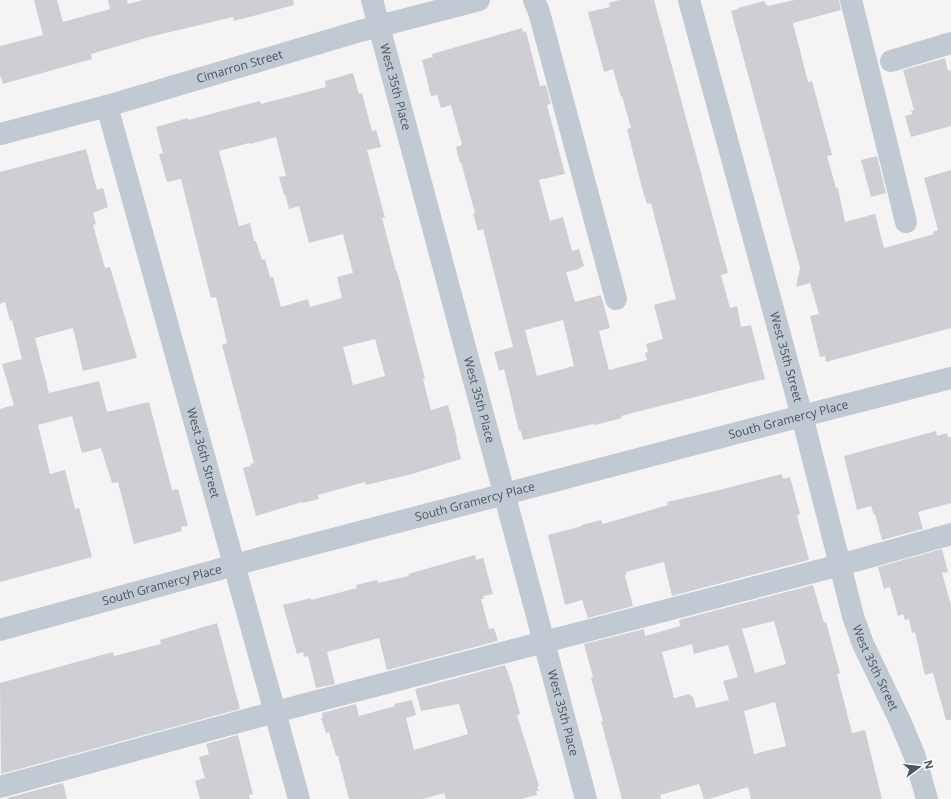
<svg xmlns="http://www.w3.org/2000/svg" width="951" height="799" font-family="'Open Sans',sans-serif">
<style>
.building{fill:#cdcfd5;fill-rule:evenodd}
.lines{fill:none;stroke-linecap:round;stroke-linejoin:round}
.minor{stroke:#c1cad2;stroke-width:22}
.labels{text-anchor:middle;stroke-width:3;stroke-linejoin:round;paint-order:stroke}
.street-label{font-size:12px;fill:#4a5661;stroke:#fff}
</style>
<rect width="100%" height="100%" fill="#f5f3f3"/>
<g class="building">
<path d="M 34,0 L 57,0 L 63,22 L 110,9 L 108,0 L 127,0 L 128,4 L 143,0 L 293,0 L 294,5 L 234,21 L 233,17 L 149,37 L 91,54 L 92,59 L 3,84 L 0,75 L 0,46 L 43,35 Z"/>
<path d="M 619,0 L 654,0 L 728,273 L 721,275 L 730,308 L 737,306 L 741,327 L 751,325 L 765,379 L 621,416 L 622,418 L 595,425 L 594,424 L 523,440 L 521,431 L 519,431 L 504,369 L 499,371 L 494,352 L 513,347 L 483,229 L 478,231 L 473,213 L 475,213 L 461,162 L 460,163 L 456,147 L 462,145 L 451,105 L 441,108 L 437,95 L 431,96 L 422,60 L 433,57 L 432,54 L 484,39 L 522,28 L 523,32 L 526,31 L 540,86 L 546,85 L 551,104 L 547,105 L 565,174 L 539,180 L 550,221 L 563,217 L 572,251 L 579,249 L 584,266 L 579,268 L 580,269 L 566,272 L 575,302 L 601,295 L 610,328 L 599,331 L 609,370 L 647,360 L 645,353 L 648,352 L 646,344 L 663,339 L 654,305 L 676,299 L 651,203 L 647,204 L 643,192 L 627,129 L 631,128 L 622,96 L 621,97 L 613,69 L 604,72 L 588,12 L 610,7 L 609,3 ZM 563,320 L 574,366 L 537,376 L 525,330 Z"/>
<path d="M 795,0 L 839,0 L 841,10 L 793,23 L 808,82 L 812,81 L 832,155 L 827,156 L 836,188 L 838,188 L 845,222 L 875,214 L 884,248 L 934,234 L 933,232 L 938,230 L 924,178 L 951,170 L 951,328 L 826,362 L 825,356 L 820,357 L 810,316 L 819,314 L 810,283 L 796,287 L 800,268 L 731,11 L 738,9 L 738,8 L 764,1 L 767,6 Z"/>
<path d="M 945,58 L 948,71 L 951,70 L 951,126 L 911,137 L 905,116 L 912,114 L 911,110 L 914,110 L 903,70 Z"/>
<path d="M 353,73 L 359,94 L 362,93 L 372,131 L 376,130 L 381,147 L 367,150 L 385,218 L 382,218 L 396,271 L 397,271 L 425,379 L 423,379 L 431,410 L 448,405 L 457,439 L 456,439 L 461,459 L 412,474 L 366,485 L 365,482 L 318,495 L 319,499 L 302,503 L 302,502 L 256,516 L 243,468 L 251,466 L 250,464 L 254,463 L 222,345 L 227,343 L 216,297 L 211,298 L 181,179 L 167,182 L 159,154 L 163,153 L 156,127 L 188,118 L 188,120 L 260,101 L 261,104 L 326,87 L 325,81 ZM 276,137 L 286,176 L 279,177 L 284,195 L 285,194 L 289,209 L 299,206 L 309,243 L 343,234 L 353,273 L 337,277 L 342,298 L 310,307 L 308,299 L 281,307 L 273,277 L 270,277 L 265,259 L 262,260 L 256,241 L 254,241 L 250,223 L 239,226 L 219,151 L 249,143 L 250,144 ZM 375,339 L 385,376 L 353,385 L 343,347 Z"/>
<path d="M 86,149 L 97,190 L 103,188 L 108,207 L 93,213 L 96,224 L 93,225 L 105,268 L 110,267 L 137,358 L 83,371 L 73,328 L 35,338 L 49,393 L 99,381 L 107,412 L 149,402 L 172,490 L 178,489 L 188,526 L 181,527 L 182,531 L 134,544 L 118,482 L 112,483 L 101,448 L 82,453 L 72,416 L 38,425 L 50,474 L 65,470 L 75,509 L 79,508 L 92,557 L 0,582 L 0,409 L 14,405 L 2,364 L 22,359 L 12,320 L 10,321 L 5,302 L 0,304 L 0,172 Z"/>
<path d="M 877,156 L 886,193 L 871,197 L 861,160 Z"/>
<path d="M 936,431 L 937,436 L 947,433 L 948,437 L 951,437 L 951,503 L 918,512 L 923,529 L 882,540 L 875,514 L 874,515 L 871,506 L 857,510 L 844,456 Z"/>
<path d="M 782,474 L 783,479 L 790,477 L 800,514 L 797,515 L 809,560 L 672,596 L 664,562 L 626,572 L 627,574 L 625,575 L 633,606 L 588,618 L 582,600 L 565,605 L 548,535 L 582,526 L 582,525 L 601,520 L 603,524 L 668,505 L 667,502 L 715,491 Z"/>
<path d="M 942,549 L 948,572 L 942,573 L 951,605 L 951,720 L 946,720 L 933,673 L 925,675 L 915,632 L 912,633 L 909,619 L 905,620 L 903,614 L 898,616 L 890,587 L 884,589 L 878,567 Z"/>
<path d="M 475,555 L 476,560 L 483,558 L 493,594 L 483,596 L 484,599 L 481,599 L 489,629 L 494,628 L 498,641 L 387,670 L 379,638 L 327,652 L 335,684 L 316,688 L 308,656 L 304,657 L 303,652 L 297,654 L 283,605 L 311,598 L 311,600 L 357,588 L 356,585 L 377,580 L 378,583 L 409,576 L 408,574 Z"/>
<path d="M 813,585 L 824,623 L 826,622 L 840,673 L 837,674 L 852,733 L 865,730 L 882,799 L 751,799 L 748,787 L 709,799 L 704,799 L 699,784 L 660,795 L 661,799 L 622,799 L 601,721 L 603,721 L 591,678 L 593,677 L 584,644 L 644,629 L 645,636 L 680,626 L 679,620 ZM 774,621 L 786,664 L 755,673 L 742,629 ZM 692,644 L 694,654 L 728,645 L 738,677 L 723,681 L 729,700 L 696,708 L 693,696 L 691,697 L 690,694 L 674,698 L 662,652 ZM 775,702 L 786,746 L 754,754 L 744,711 Z"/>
<path d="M 217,623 L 240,709 L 1,774 L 0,683 L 113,652 L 114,656 L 161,644 L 160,640 Z"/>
<path d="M 505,665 L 512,684 L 520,714 L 517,715 L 539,786 L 537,786 L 539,791 L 536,791 L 537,795 L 521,799 L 446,799 L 444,793 L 423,799 L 349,799 L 338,756 L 336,756 L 329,732 L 326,733 L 321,718 L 323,718 L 322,713 L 356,704 L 359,716 L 395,706 L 394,704 L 412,700 L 416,715 L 406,718 L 414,750 L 468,734 L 459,704 L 421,711 L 415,689 Z"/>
<path d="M 238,735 L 253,794 L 249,795 L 250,799 L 200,799 L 195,781 L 205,778 L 199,757 L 209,754 L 206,744 Z"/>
<path d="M 63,783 L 67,799 L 8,799 L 7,798 Z"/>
</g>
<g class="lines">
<g class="minor">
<path id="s1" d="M 372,0 L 586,799"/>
<path d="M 534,0 L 539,12 L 616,299"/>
<path id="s2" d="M 689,0 L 802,416 L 853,616 L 863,644 L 901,723 L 915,757 L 927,799"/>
<path d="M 851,0 L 906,222"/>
<path d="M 891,61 L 951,43"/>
<path id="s3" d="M 107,106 L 299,799"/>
<path id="s4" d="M 0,134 L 107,106 L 360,31 L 479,0"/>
<path id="s5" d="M 0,630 L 253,560 L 802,416 L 951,378"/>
<path d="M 0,787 L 275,712 L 840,565 L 951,534"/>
</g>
</g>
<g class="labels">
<g class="street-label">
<text dy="4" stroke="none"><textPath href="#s4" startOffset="249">Cimarron Street</textPath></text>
<text dy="4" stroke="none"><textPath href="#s1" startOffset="90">West 35th Place</textPath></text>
<text dy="4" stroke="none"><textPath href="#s2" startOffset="370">West 35th Street</textPath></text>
<text dy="4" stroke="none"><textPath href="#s1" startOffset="414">West 35th Place</textPath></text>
<text dy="4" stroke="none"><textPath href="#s5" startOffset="816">South Gramercy Place</textPath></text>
<text dy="4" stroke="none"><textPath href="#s3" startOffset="360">West 36th Street</textPath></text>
<text dy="4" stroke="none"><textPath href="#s5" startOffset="492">South Gramercy Place</textPath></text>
<text dy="4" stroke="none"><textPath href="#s5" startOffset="168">South Gramercy Place</textPath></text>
<text dy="4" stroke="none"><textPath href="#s2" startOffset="694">West 35th Street</textPath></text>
<text dy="4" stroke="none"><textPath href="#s1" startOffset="738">West 35th Place</textPath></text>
</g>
</g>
<g transform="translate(919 767) rotate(75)" stroke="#ffffff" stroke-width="3" paint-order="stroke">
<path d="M0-3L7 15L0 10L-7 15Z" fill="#4a5661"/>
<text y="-6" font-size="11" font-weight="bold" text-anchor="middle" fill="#4a5661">N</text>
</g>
</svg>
